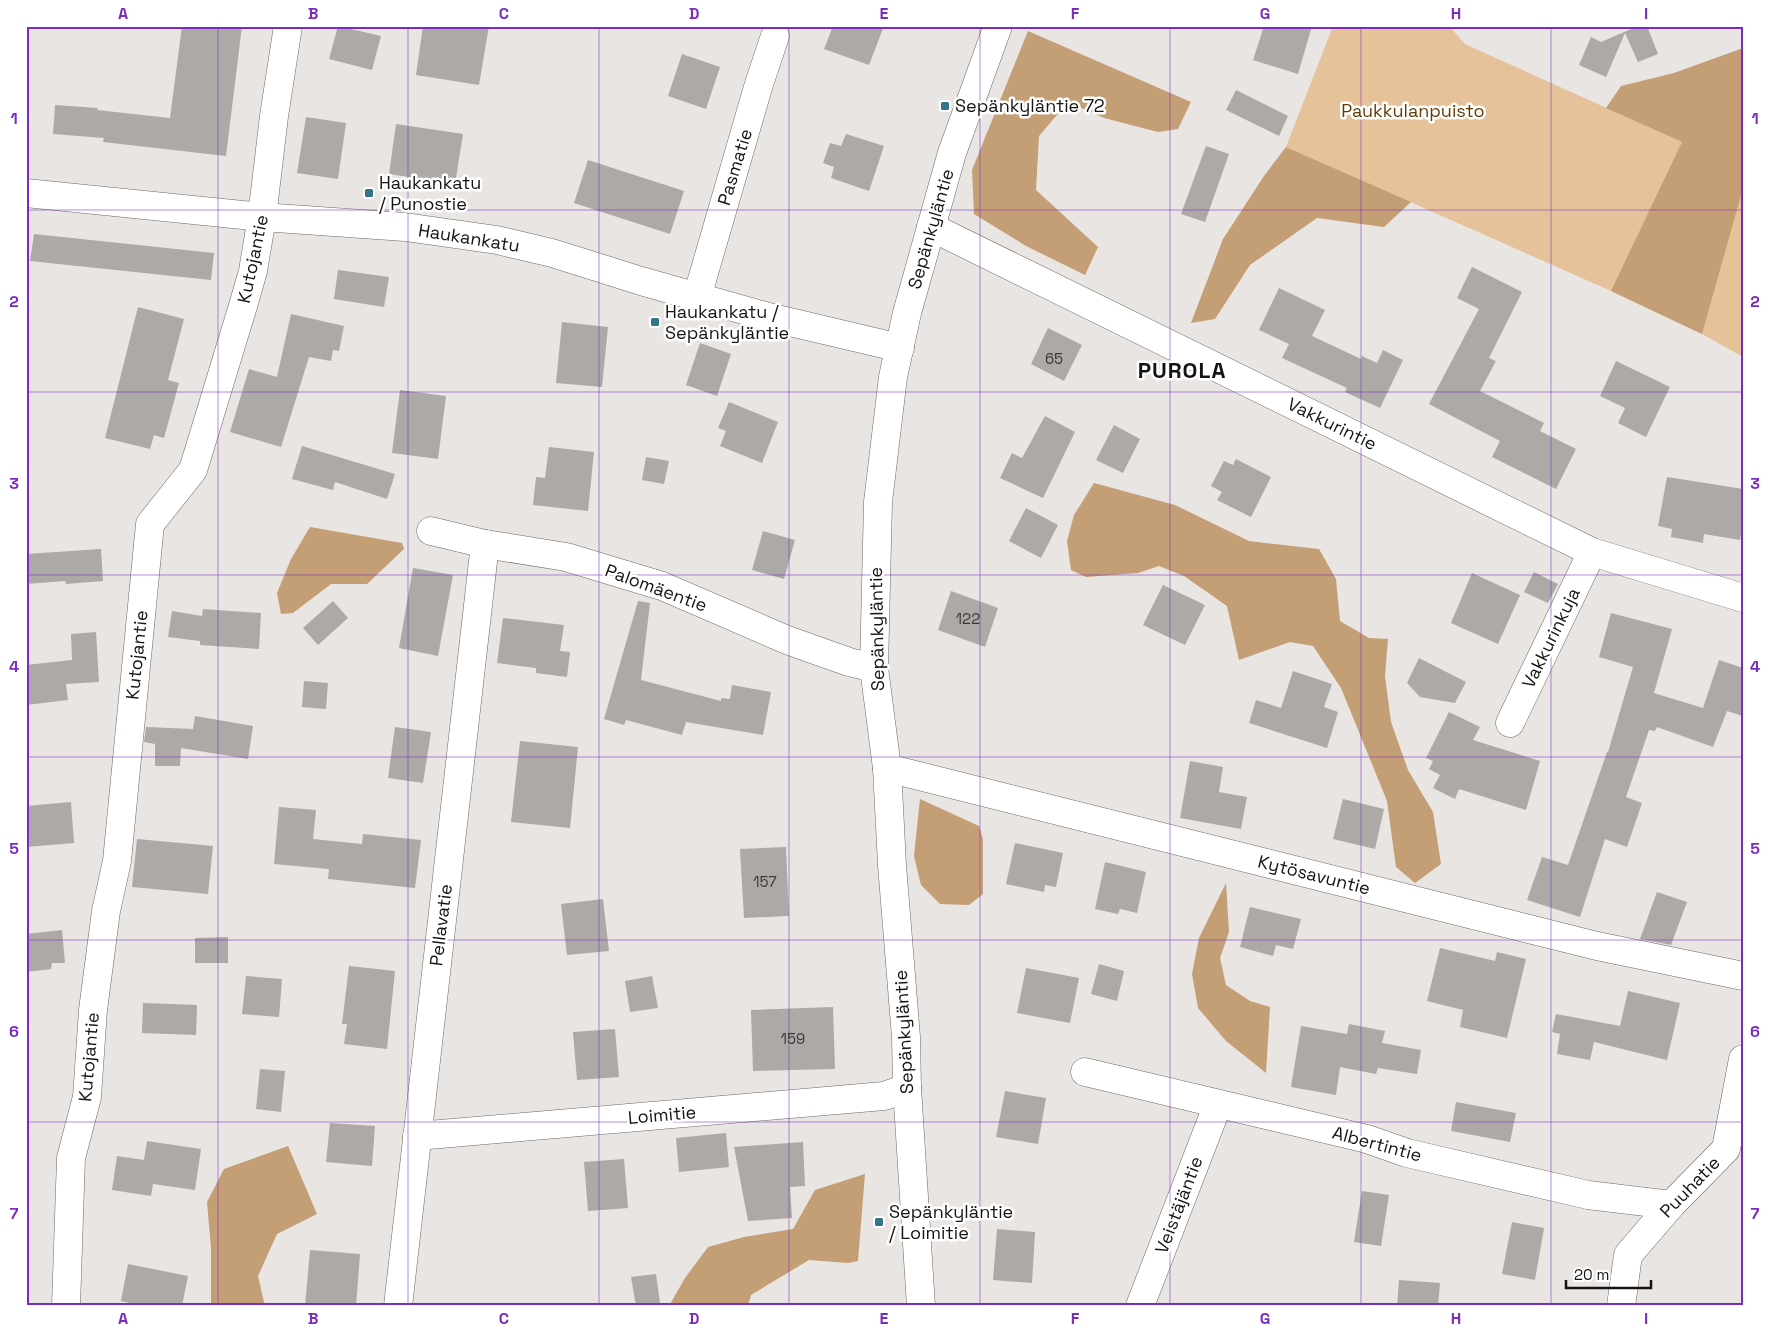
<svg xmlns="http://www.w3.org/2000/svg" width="1769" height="1332" font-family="'Space Grotesk',sans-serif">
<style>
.green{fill:#e6c29b}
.forest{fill:#c49e75}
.building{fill:#aca9a6}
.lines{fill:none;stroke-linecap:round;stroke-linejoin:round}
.minor-casing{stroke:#6c6965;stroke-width:29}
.tertiary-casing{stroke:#6c6965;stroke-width:29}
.secondary-casing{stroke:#6c6965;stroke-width:29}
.minor{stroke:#fff;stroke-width:28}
.tertiary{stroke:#fff;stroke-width:28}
.secondary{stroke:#fff;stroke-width:28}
.grid{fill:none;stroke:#7b2cbf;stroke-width:1;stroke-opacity:0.55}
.poi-dot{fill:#337587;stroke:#fff;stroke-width:2}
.labels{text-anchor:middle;stroke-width:5;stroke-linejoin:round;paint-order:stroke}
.number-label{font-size:15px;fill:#3b3938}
.poi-label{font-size:18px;fill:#151413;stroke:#fff;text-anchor:start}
.park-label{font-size:18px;fill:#613b06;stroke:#fff}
.street-label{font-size:18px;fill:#151413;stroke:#fff}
.district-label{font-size:22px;font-weight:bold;letter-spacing:1px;fill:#151413;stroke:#fff}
.neatline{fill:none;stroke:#7b2cbf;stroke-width:2}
.grid-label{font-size:16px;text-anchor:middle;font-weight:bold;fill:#7b2cbf}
</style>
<rect width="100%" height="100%" fill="#e9e5e2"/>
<path class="green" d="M 1333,26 L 1449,26 L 1465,44 L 1682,142 L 1743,123 L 1743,357 L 1702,334 L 1611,291 L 1286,147 Z"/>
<g class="forest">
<path d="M 1028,31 L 1191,102 L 1178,129 L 1158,132 L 1104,118 L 1068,102 L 1039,136 L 1036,190 L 1098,247 L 1085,275 L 1026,246 L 974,214 L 972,170 Z"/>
<path d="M 1743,48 L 1743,188 L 1702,334 L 1611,291 L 1682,142 L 1606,108 L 1621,86 L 1674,73 Z"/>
<path d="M 1286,147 L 1411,202 L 1384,227 L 1317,218 L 1250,265 L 1215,319 L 1191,323 L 1223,239 L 1264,176 Z"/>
<path d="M 1094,483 L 1175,505 L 1249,541 L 1319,549 L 1336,579 L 1340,621 L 1369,638 L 1388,639 L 1385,676 L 1391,722 L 1408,770 L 1433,812 L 1441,864 L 1415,883 L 1396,867 L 1387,801 L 1341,688 L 1313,646 L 1290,642 L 1239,660 L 1227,606 L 1184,576 L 1159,566 L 1138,573 L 1086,577 L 1071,570 L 1067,541 L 1074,515 Z"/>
<path d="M 310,527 L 402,543 L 404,549 L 367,584 L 331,584 L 293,613 L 281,614 L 277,593 L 291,559 Z"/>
<path d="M 920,799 L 979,826 L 983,839 L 983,894 L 969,905 L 940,904 L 921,885 L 914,856 Z"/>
<path d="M 1226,883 L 1229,932 L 1220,958 L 1226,985 L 1250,1001 L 1270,1007 L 1266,1073 L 1226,1041 L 1198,1008 L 1192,974 L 1199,938 Z"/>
<path d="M 288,1146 L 317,1214 L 277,1234 L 258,1276 L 265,1306 L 211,1306 L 211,1248 L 207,1202 L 224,1169 Z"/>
<path d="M 865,1174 L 858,1261 L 848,1263 L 809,1260 L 751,1295 L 748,1306 L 669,1306 L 685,1278 L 708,1247 L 744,1237 L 793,1229 L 815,1190 Z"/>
</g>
<g class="building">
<path d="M 182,26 L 242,26 L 226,156 L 103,142 L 104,138 L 53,134 L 55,105 L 98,108 L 97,110 L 170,118 Z"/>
<path d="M 338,26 L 381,36 L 372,70 L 329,59 Z"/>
<path d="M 423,26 L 489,26 L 479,85 L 416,75 Z"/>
<path d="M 833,26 L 884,26 L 869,65 L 824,49 Z"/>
<path d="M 1264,26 L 1312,26 L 1298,74 L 1253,60 Z"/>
<path d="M 1638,26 L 1647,26 L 1658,54 L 1638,62 L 1625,33 L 1606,77 L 1579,65 L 1591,37 L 1601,42 Z"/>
<path d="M 682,54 L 720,67 L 706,109 L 668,96 Z"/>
<path d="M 1236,90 L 1288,116 L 1279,136 L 1226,110 Z"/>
<path d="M 306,117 L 346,123 L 338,179 L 297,173 Z"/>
<path d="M 396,124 L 463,134 L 455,184 L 389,174 Z"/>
<path d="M 846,134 L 884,146 L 869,191 L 831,178 L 834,167 L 823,163 L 830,143 L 841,146 Z"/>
<path d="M 1206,146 L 1229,154 L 1205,222 L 1181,214 Z"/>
<path d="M 588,160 L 684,191 L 670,234 L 574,203 Z"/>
<path d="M 34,234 L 214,253 L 211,280 L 30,261 Z"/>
<path d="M 1472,267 L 1522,292 L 1489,358 L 1496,361 L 1480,391 L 1544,423 L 1540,431 L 1576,449 L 1556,489 L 1492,457 L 1500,441 L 1429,404 L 1479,309 L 1457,298 Z"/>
<path d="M 338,270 L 389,277 L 384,307 L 334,299 Z"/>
<path d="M 1279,288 L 1325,310 L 1312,336 L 1361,359 L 1362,356 L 1377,363 L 1383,350 L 1403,360 L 1380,408 L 1345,392 L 1347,388 L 1282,358 L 1289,344 L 1259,330 Z"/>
<path d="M 138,307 L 184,319 L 168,380 L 179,383 L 164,438 L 154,435 L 150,449 L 105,438 Z"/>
<path d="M 291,314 L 344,326 L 339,351 L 333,350 L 331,361 L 309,357 L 281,447 L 230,432 L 249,369 L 277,377 Z"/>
<path d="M 562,322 L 608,327 L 602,387 L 556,383 Z"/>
<path d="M 1048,328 L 1082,345 L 1064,381 L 1031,364 Z"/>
<path d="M 700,343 L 731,354 L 717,396 L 686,385 Z"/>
<path d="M 1616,361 L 1670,387 L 1646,437 L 1618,423 L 1625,408 L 1600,396 Z"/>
<path d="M 400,390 L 446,396 L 438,459 L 392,453 Z"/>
<path d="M 729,402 L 778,422 L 762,463 L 720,446 L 726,431 L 718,428 Z"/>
<path d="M 1045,416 L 1075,432 L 1043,498 L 1000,478 L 1012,453 L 1022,458 Z"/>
<path d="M 1114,425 L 1140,439 L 1123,473 L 1096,460 Z"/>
<path d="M 302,446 L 395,474 L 387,499 L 335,482 L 333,490 L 292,479 Z"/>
<path d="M 549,447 L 594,452 L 588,511 L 533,505 L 536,477 L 545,478 Z"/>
<path d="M 646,457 L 669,461 L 664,484 L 642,480 Z"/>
<path d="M 1236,459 L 1271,477 L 1251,517 L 1217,500 L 1222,492 L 1211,486 L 1224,461 L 1233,465 Z"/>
<path d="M 1667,477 L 1743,489 L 1743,524 L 1740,540 L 1704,534 L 1703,543 L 1671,537 L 1672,529 L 1658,526 Z"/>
<path d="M 1026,508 L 1058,525 L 1041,558 L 1009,541 Z"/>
<path d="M 763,531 L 795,540 L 784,579 L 752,570 Z"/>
<path d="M 101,549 L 103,581 L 66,584 L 65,581 L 26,584 L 26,554 Z"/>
<path d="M 413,568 L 453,575 L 438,656 L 399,648 Z"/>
<path d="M 1534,572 L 1558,584 L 1548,603 L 1524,592 Z"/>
<path d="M 1472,573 L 1520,595 L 1498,644 L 1451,623 Z"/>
<path d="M 1163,585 L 1205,605 L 1185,645 L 1143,625 Z"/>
<path d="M 951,591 L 998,608 L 985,647 L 938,630 Z"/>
<path d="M 333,601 L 348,618 L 318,645 L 303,628 Z"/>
<path d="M 638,601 L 650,603 L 641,680 L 721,701 L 721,698 L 730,699 L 732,685 L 771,692 L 763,735 L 686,722 L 682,735 L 626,720 L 624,725 L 604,719 Z"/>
<path d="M 203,609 L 261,613 L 259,649 L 200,645 L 200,641 L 168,637 L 172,611 L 202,616 Z"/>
<path d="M 1611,613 L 1672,629 L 1654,693 L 1703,708 L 1719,660 L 1743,668 L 1743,716 L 1727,711 L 1713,747 L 1657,727 L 1655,731 L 1649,730 L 1626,797 L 1642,803 L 1627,847 L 1605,839 L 1580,917 L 1527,900 L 1542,857 L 1568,865 L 1607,752 L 1608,752 L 1633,667 L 1599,657 Z"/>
<path d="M 503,618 L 564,625 L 560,651 L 570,652 L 567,677 L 536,673 L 536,668 L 497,663 Z"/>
<path d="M 96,632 L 99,682 L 66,684 L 68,700 L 26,705 L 26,665 L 72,660 L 71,634 Z"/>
<path d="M 1419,658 L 1466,682 L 1455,703 L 1420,697 L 1407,683 Z"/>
<path d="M 1293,671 L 1332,684 L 1324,707 L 1338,712 L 1327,748 L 1249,723 L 1256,700 L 1281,708 Z"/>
<path d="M 304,681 L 328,683 L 326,709 L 302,707 Z"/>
<path d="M 1449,712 L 1480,727 L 1473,740 L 1540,761 L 1526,810 L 1459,789 L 1455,799 L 1433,788 L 1440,775 L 1429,769 L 1433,761 L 1426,758 Z"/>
<path d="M 195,716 L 253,726 L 248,759 L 181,748 L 180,766 L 155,766 L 155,744 L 144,742 L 146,727 L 193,729 Z"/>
<path d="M 395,727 L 431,732 L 423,783 L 388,778 Z"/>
<path d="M 520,741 L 578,747 L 570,828 L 511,822 Z"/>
<path d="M 1190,761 L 1223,767 L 1219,792 L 1247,797 L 1241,829 L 1180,818 Z"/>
<path d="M 1343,799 L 1384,809 L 1375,849 L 1333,839 Z"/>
<path d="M 71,802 L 74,843 L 26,847 L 26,806 Z"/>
<path d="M 279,807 L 316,810 L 313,839 L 362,844 L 363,834 L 421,840 L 415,888 L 328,879 L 329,869 L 274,864 Z"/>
<path d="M 137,839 L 213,846 L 208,894 L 132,887 Z"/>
<path d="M 1015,843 L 1063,853 L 1056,887 L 1045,885 L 1044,892 L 1006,884 Z"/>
<path d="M 786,847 L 789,916 L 744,918 L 740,849 Z"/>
<path d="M 1105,862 L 1146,872 L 1137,913 L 1120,909 L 1118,914 L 1095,909 Z"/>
<path d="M 1657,892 L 1687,902 L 1671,945 L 1640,939 Z"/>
<path d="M 603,899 L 609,951 L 567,955 L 561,904 Z"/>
<path d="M 1250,907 L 1301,919 L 1293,949 L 1276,945 L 1273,956 L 1240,947 Z"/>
<path d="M 62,930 L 65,963 L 52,963 L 51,969 L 26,972 L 26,934 Z"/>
<path d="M 228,937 L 228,963 L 195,963 L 195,938 Z"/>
<path d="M 1440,948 L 1495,961 L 1497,952 L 1526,959 L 1507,1038 L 1460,1027 L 1463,1010 L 1427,1001 Z"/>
<path d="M 1099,964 L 1124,971 L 1117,1001 L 1091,994 Z"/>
<path d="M 349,966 L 395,971 L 387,1049 L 344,1044 L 347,1024 L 342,1024 Z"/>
<path d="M 1026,968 L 1079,978 L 1070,1023 L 1017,1013 Z"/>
<path d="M 246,976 L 282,979 L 279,1017 L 242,1014 Z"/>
<path d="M 652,976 L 658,1008 L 630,1012 L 625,981 Z"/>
<path d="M 1628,991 L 1680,1003 L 1667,1060 L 1594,1042 L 1590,1060 L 1557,1054 L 1560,1034 L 1552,1032 L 1556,1014 L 1620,1026 Z"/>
<path d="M 143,1003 L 197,1005 L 196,1035 L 142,1033 Z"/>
<path d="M 833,1007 L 835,1069 L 753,1071 L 751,1010 Z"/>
<path d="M 1349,1024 L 1385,1031 L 1382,1043 L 1421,1050 L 1417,1074 L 1378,1068 L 1376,1074 L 1340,1067 L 1336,1095 L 1291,1087 L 1301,1026 L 1347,1034 Z"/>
<path d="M 615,1029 L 619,1077 L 577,1080 L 573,1032 Z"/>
<path d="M 260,1069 L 285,1071 L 281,1112 L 256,1109 Z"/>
<path d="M 1005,1091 L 1046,1098 L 1038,1144 L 996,1137 Z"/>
<path d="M 1456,1102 L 1516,1113 L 1510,1142 L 1451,1131 Z"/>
<path d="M 330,1123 L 375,1126 L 372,1166 L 326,1162 Z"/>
<path d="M 726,1133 L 729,1167 L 679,1172 L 676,1138 Z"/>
<path d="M 147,1141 L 201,1149 L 195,1190 L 153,1184 L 151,1196 L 112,1190 L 117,1156 L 144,1160 Z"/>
<path d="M 803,1142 L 805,1186 L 790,1187 L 792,1218 L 748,1221 L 734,1147 Z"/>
<path d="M 624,1159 L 628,1208 L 588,1211 L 584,1162 Z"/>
<path d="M 1362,1191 L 1389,1195 L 1381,1246 L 1354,1242 Z"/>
<path d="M 1512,1222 L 1544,1228 L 1535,1280 L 1502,1274 Z"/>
<path d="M 997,1229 L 1035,1232 L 1032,1283 L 993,1280 Z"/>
<path d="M 310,1250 L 360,1254 L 356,1306 L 305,1306 Z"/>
<path d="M 128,1264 L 188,1276 L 182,1306 L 143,1306 L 121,1301 Z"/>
<path d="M 656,1274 L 660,1303 L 636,1306 L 631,1277 Z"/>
<path d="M 1399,1280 L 1440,1283 L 1438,1306 L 1397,1306 Z"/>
</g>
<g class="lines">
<g class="minor-casing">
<g id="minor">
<path d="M 931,227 L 1592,552 L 1743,598"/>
<path d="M 697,297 L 759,84 L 775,36"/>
<path d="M 431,531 L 485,544 L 566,557 L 662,586 L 787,640 L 849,662 L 874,668"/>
<path d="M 1510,723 L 1592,552"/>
<path d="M 887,768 L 1597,946 L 1743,976"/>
<path d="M 1085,1072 L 1367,1139 L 1407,1153 L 1588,1195 L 1671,1205"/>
<path d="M 417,1136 L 884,1096 L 907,1088"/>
<path d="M 66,1306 L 71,1158 L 87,1097 L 93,1010 L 106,911 L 117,861 L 150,524 L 193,470 L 243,306 L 253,271 L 262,217 L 274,116 L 288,26"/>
<path d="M 398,1306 L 485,544"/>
<path d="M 1140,1306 L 1218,1104"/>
<path d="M 1621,1306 L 1628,1255 L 1671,1205 L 1726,1149 L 1743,1059"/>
</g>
</g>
<g class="tertiary-casing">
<path id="tertiary" d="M 26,193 L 262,217 L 405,227 L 497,240 L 552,253 L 641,281 L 765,316 L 900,348"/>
</g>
<g class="secondary-casing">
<path id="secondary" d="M 921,1306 L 907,1088 L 906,1037 L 892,865 L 887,768 L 874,668 L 878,502 L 893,377 L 907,313 L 952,153 L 998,26"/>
</g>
<use href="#minor" class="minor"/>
<use href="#tertiary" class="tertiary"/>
<use href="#secondary" class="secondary"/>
</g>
<path class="grid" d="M 218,26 L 218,1306M 408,26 L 408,1306M 599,26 L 599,1306M 789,26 L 789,1306M 980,26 L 980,1306M 1170,26 L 1170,1306M 1361,26 L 1361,1306M 1551,26 L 1551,1306M 26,210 L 1743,210M 26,392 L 1743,392M 26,575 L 1743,575M 26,757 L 1743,757M 26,940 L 1743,940M 26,1122 L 1743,1122"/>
<g class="poi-dot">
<rect x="940" y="101" width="10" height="10" rx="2.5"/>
<rect x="364" y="188" width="10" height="10" rx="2.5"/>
<rect x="650" y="317" width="10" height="10" rx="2.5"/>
<rect x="874" y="1217" width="10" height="10" rx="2.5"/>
</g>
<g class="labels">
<g class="number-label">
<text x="1054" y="364">65</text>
<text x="968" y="624">122</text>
<text x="765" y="887">157</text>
<text x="793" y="1044">159</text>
</g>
<g class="poi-label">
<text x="955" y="112">Sepänkyläntie 72</text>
<text x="379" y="189">Haukankatu<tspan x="379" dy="21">/ Punostie</tspan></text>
<text x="665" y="318">Haukankatu /<tspan x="665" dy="21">Sepänkyläntie</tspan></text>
<text x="889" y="1218">Sepänkyläntie<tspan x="889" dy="21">/ Loimitie</tspan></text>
</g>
<g class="park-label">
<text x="1413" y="117">Paukkulanpuisto</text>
</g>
<g class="street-label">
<text transform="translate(735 167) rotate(-73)" y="6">Pasmatie</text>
<text transform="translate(931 229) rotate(-74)" y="6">Sepänkyläntie</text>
<text transform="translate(469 238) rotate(9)" y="6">Haukankatu</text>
<text transform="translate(253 259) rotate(-78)" y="6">Kutojantie</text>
<text transform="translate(1332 424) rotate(26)" y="6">Vakkurintie</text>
<text transform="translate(656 588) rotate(20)" y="6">Palomäentie</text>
<text transform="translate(877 629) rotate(-91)" y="6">Sepänkyläntie</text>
<text transform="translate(1551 638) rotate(-64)" y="6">Vakkurinkuja</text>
<text transform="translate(137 655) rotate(-84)" y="6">Kutojantie</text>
<text transform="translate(1314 875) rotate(14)" y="6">Kytösavuntie</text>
<text transform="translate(441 925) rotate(-83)" y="6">Pellavatie</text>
<text transform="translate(904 1032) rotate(-93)" y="6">Sepänkyläntie</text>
<text transform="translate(89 1057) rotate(-85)" y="6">Kutojantie</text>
<text transform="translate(662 1115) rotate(-5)" y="6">Loimitie</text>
<text transform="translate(1377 1144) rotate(15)" y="6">Albertintie</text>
<text transform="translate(1690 1187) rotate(-46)" y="6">Puuhatie</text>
<text transform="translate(1179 1205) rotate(-69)" y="6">Veistäjäntie</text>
</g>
<g class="district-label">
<text x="1182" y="378">PUROLA</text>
</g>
</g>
<rect width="1769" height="1332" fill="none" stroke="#ffffff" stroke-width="55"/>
<path d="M1566 1280v8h85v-8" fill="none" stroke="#151413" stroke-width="2.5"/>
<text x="1574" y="1280" font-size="15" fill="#151413" stroke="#ffffff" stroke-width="4" paint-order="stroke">20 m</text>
<rect x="28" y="28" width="1714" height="1276" class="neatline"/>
<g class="grid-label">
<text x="123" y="19">A</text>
<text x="313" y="19">B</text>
<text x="504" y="19">C</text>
<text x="694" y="19">D</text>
<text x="884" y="19">E</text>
<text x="1075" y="19">F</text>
<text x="1265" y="19">G</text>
<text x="1456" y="19">H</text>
<text x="1646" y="19">I</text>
<text x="14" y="124">1</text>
<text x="1755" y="124">1</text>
<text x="14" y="307">2</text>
<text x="1755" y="307">2</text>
<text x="14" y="489">3</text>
<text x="1755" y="489">3</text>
<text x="14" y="672">4</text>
<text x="1755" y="672">4</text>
<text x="14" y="854">5</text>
<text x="1755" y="854">5</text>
<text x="14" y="1037">6</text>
<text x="1755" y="1037">6</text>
<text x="14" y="1219">7</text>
<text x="1755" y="1219">7</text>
<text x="123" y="1324">A</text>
<text x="313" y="1324">B</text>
<text x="504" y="1324">C</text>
<text x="694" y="1324">D</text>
<text x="884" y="1324">E</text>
<text x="1075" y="1324">F</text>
<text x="1265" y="1324">G</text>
<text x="1456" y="1324">H</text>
<text x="1646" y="1324">I</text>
</g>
</svg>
